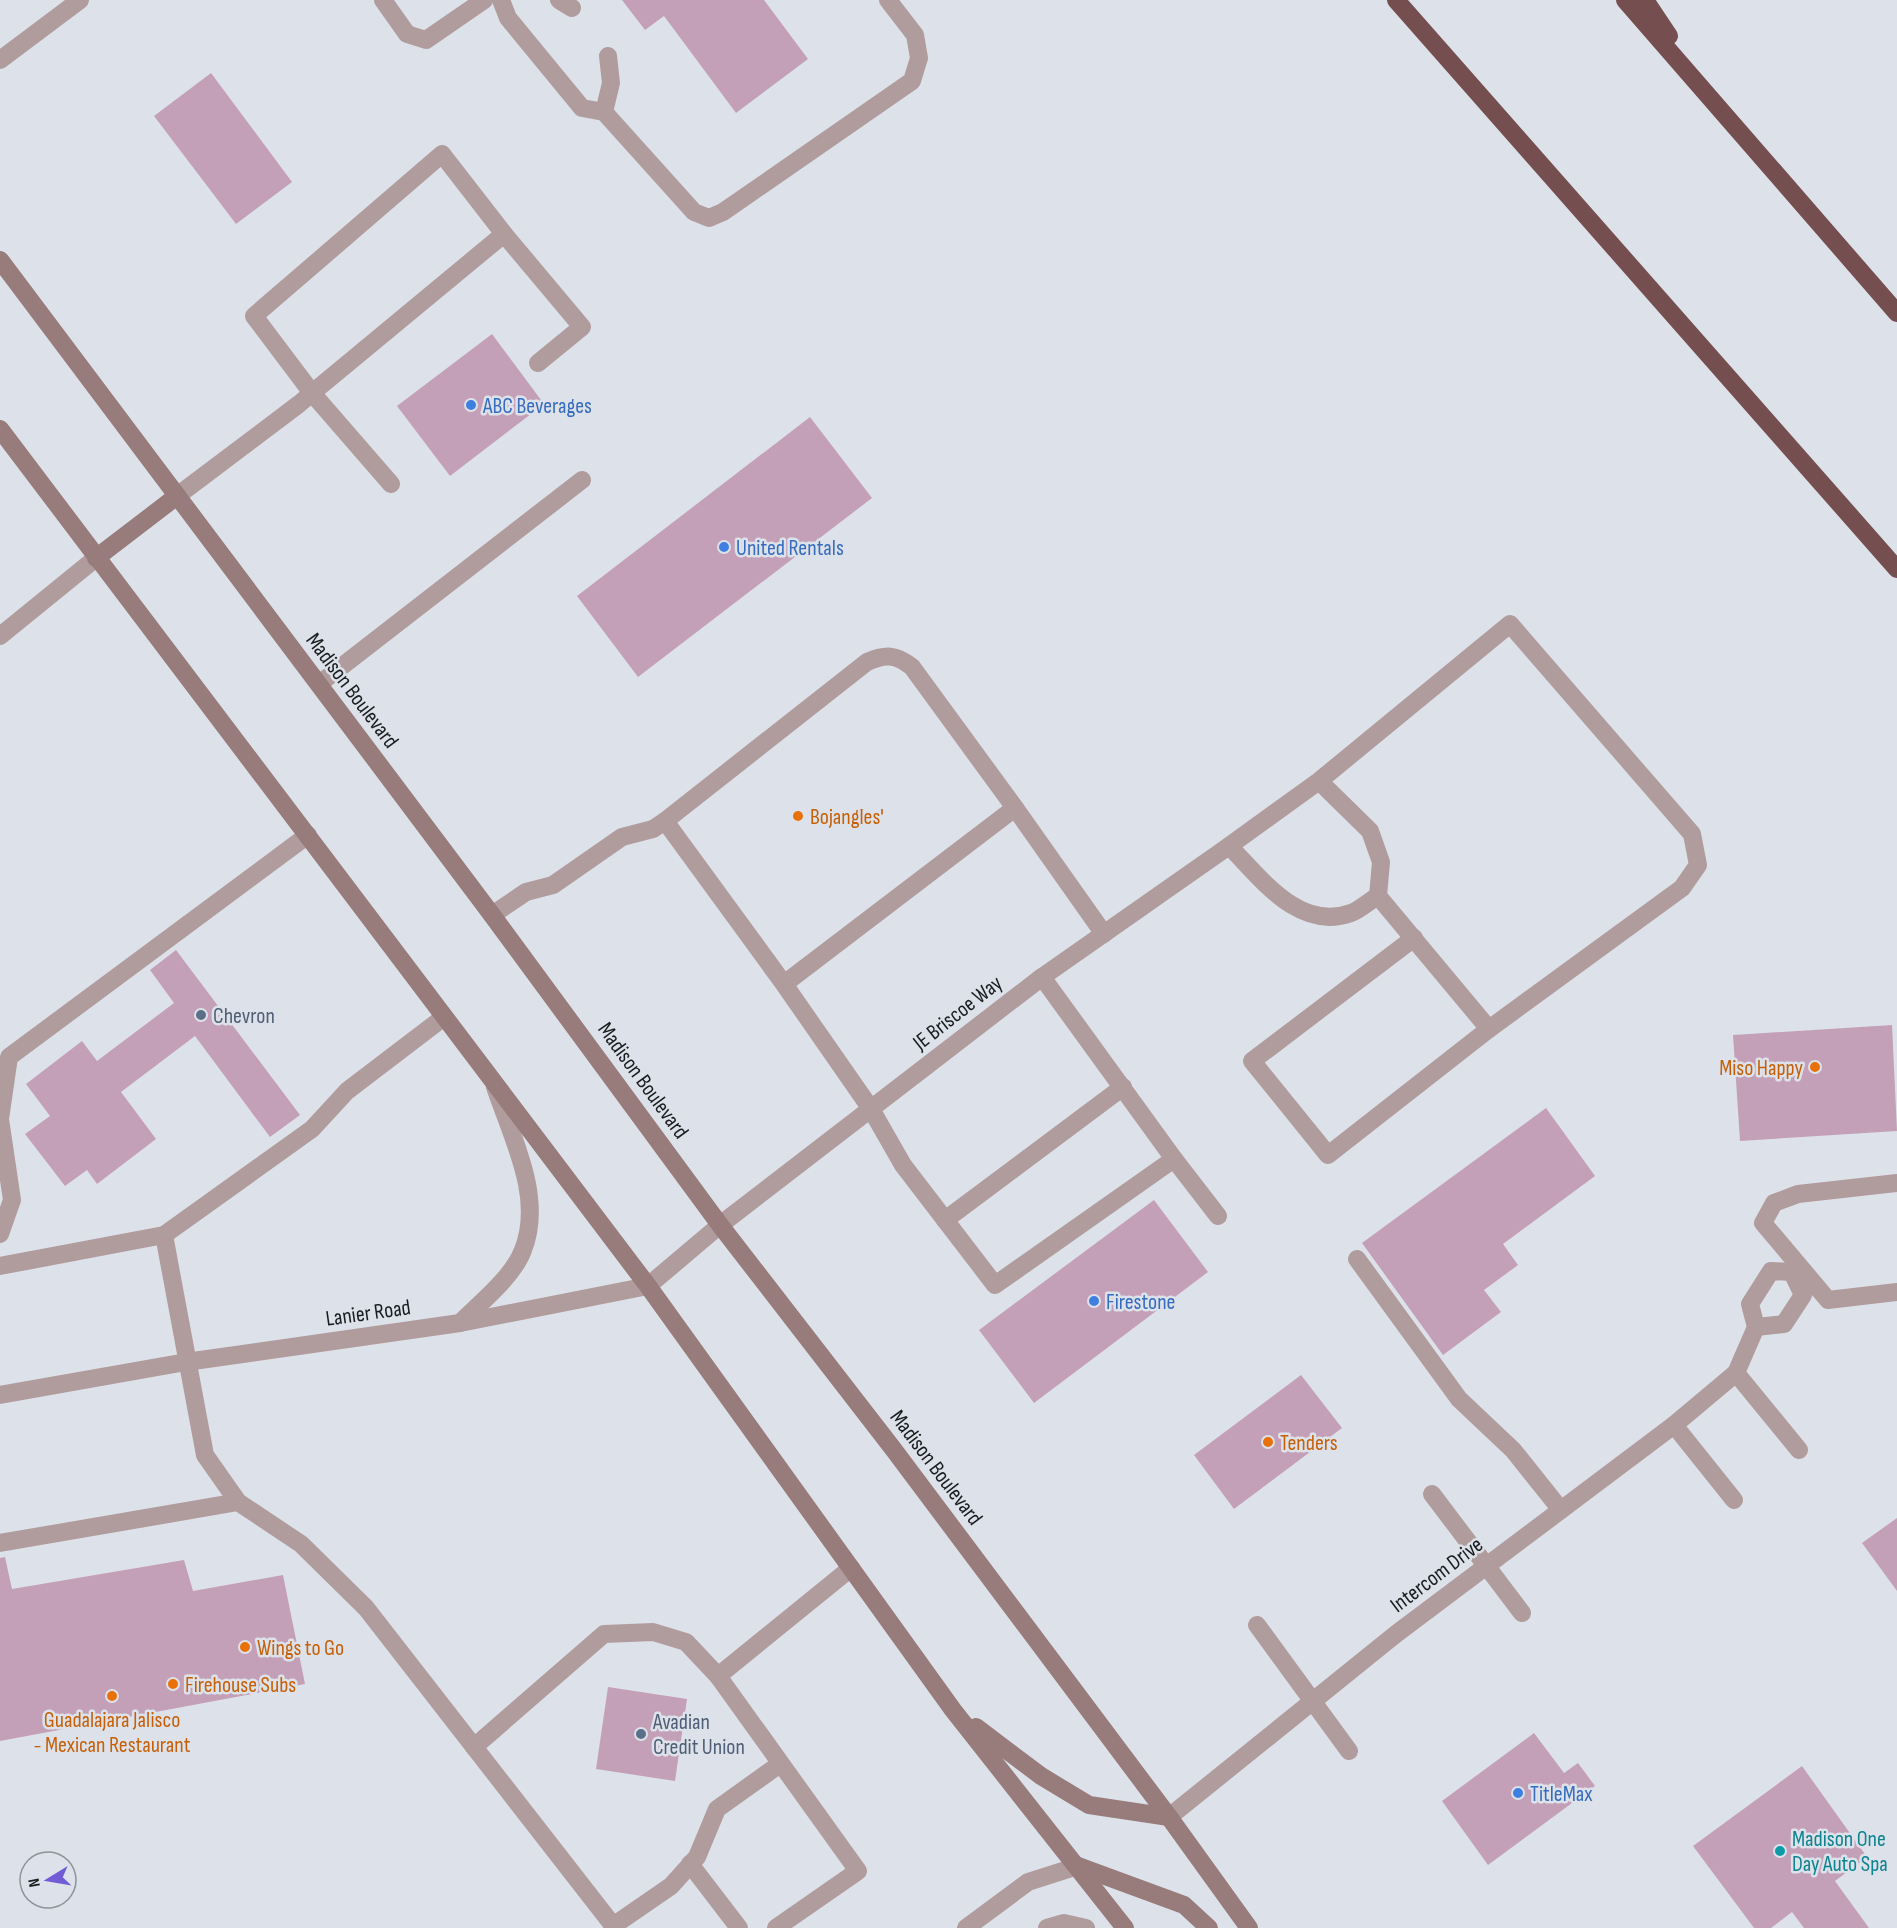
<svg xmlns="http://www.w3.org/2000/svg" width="1897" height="1928" font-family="'Sofia Sans Condensed',sans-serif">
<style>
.building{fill:#c4a0b8}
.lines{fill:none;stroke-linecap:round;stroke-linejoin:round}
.lane{stroke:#b19c9d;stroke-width:18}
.street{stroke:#b19c9d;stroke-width:18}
.secondary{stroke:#987b7b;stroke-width:18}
.highway{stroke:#754e4f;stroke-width:18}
.shop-dot{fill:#3f7fe0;stroke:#dde2ea;stroke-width:2}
.food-dot{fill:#e8710a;stroke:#dde2ea;stroke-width:2}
.service-dot{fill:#5c6f8a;stroke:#dde2ea;stroke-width:2}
.culture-dot{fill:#0f9aa8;stroke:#dde2ea;stroke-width:2}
.labels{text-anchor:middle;stroke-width:5;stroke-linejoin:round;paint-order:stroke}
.shop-label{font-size:22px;fill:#366cbe;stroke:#dde2ea;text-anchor:start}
.street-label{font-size:22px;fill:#191b1e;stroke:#dde2ea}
.food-label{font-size:22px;fill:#c56008;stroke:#dde2ea;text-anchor:start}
.service-label{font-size:22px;fill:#4e5e75;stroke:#dde2ea;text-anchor:start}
.culture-label{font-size:22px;fill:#0d838f;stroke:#dde2ea;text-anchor:start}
</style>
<rect width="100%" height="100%" fill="#dde2ea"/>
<g class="building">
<path d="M 622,0 L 764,0 L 808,59 L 736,113 L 664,16 L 645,30 Z"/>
<path d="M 211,73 L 292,182 L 236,224 L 154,116 Z"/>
<path d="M 492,334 L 544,404 L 450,476 L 397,406 Z"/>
<path d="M 810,417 L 872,498 L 638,677 L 577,596 Z"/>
<path d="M 176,950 L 300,1115 L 270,1137 L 195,1036 L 121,1092 L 156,1139 L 97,1184 L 87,1170 L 65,1186 L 25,1134 L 50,1116 L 26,1084 L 82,1041 L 97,1061 L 174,1003 L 150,970 Z"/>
<path d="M 1892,1025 L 1897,1131 L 1740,1141 L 1733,1035 Z"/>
<path d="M 1546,1108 L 1595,1176 L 1503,1244 L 1518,1265 L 1484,1290 L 1501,1312 L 1443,1355 L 1362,1243 Z"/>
<path d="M 1154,1200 L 1208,1272 L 1034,1403 L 979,1330 Z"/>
<path d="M 1301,1375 L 1342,1428 L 1234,1509 L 1194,1455 Z"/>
<path d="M 1897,1518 L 1897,1591 L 1862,1543 Z"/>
<path d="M 5,1557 L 12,1589 L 184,1560 L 193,1591 L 283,1575 L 305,1684 L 0,1741 L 0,1558 Z"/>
<path d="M 608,1687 L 687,1699 L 675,1781 L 596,1769 Z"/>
<path d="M 1534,1733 L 1564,1773 L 1578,1763 L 1595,1786 L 1488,1865 L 1442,1801 Z"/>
<path d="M 1802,1766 L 1867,1857 L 1835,1881 L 1869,1928 L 1804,1928 L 1792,1912 L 1771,1928 L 1754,1928 L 1693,1846 Z"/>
</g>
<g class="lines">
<g class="lane">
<path d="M 383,0 L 407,34 L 426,40 L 484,0"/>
<path d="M 501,0 L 508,18 L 582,108 L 604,112 L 694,212 L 709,218 L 723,212 L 912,81 L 919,58 L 915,35 L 888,0"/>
<path d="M 559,0 L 572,8"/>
<path d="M 0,60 L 80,0"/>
<path d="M 604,112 L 611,83 L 608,56"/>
<path d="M 504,234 L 582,327 L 538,363"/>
<path d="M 177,496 L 299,404 L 312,393 L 504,234 L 442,154 L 254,316 L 312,393 L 391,484"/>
<path d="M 0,636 L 96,558"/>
<path d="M 319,684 L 582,480"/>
<path d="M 1319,781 L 1370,831 L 1381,862 L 1378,896 C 1369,901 1360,910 1351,913 C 1299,932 1261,878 1229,846 L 1319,781 L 1510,624 L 1692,834 L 1698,865 L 1682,888 L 1489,1029 L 1378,896"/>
<path d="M 1015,808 L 1104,934"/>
<path d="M 492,915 L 526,892 L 553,885 L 622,837 L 653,829 L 665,821"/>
<path d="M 1414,938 L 1252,1061 L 1328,1155 L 1489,1029"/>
<path d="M 784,984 L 1015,808 L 912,667 C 896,654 885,654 867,662 L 665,821 L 784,984 L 871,1109 L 903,1165 L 995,1285 L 1174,1159 L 1042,977"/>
<path d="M 1174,1159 L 1218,1216"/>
<path d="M 1897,1183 L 1798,1194 L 1774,1203 L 1763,1223 L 1828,1300 L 1897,1292"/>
<path d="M 945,1220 L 1123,1087"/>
<path d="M 0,1234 L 12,1200 L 0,1119 L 9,1057 L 308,835"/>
<path d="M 164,1235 L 205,1455 L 238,1502 L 301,1544 L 366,1608 L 615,1928"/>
<path d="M 1357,1259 L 1459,1399 L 1513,1450 L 1561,1510"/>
<path d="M 0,1266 L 164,1235 L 312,1129 L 347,1091 L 444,1017"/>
<path d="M 1792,1272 L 1771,1271 L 1750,1304 L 1756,1327 L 1736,1373 L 1799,1450"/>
<path d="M 1756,1327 L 1784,1324 L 1803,1295 L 1792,1272"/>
<path d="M 1674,1425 L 1734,1500"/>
<path d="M 1432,1494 L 1522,1613"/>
<path d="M 0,1543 L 238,1502"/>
<path d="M 1257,1625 L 1349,1751"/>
<path d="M 718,1676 L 858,1871 L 776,1928"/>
<path d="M 474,1747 L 604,1634 L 653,1632 L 686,1642 L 718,1676 L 851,1568"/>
<path d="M 690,1864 L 739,1928"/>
<path d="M 613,1926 L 671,1886 L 697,1857 L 717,1809 L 780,1764"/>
<path d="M 966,1928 L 1028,1882 L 1078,1866"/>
<path d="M 1047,1928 L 1064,1923 L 1086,1928"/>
</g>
<g class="street">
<path d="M 460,1323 C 480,1303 513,1277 523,1250 C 544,1197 512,1138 495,1087"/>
<path d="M 0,1395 L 186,1362 L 460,1323 L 648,1286 L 720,1225 L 1042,977 L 1229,846"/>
<path d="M 1169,1817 L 1396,1634 L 1674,1425 L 1736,1373"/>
</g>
<g class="secondary">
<path d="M 0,260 L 492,915 L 720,1225 L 894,1450 L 1169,1817 L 1249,1928"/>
<path d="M 0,429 L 648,1286 L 953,1710 L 1125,1928"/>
<path d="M 96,558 L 177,496"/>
<path d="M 976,1727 L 1041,1776 L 1089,1805 L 1169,1817"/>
<path d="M 1078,1866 L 1184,1905 L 1209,1928"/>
</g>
<g class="highway">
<path d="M 1396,0 L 1897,569"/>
<path d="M 1625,0 L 1897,313"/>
<path d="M 1645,0 L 1669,36"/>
</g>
</g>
<g class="shop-dot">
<circle cx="471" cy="405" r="6"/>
<circle cx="724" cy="547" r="6"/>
<circle cx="1094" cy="1301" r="6"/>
<circle cx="1518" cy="1793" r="6"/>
</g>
<g class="food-dot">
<circle cx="798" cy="816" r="6"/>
<circle cx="1815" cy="1067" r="6"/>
<circle cx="1268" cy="1442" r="6"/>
<circle cx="245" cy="1647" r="6"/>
<circle cx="173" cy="1684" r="6"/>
<circle cx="112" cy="1696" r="6"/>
</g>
<g class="service-dot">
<circle cx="201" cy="1015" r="6"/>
<circle cx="641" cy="1734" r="6"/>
</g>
<circle class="culture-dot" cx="1780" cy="1851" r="6"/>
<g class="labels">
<g class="shop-label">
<text x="483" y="413">ABC Beverages</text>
<text x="736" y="555">United Rentals</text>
<text x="1106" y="1309">Firestone</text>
<text x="1530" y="1801">TitleMax</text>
</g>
<g class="street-label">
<text transform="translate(353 690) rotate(53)" y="8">Madison Boulevard</text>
<text transform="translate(957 1012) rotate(-38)" y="8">JE Briscoe Way</text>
<text transform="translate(644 1080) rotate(54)" y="8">Madison Boulevard</text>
<text transform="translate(368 1312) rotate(-8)" y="8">Lanier Road</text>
<text transform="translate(937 1467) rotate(53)" y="8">Madison Boulevard</text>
<text transform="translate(1436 1574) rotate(-37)" y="8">Intercom Drive</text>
</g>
<g class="food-label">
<text x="810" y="824">Bojangles'</text>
<text x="1803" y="1075" text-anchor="end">Miso Happy</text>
<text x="1280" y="1450">Tenders</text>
<text x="257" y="1655">Wings to Go</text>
<text x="185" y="1692">Firehouse Subs</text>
<text x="112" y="1727" text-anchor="middle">Guadalajara Jalisco<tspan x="112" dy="25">- Mexican Restaurant</tspan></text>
</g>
<g class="service-label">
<text x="213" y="1023">Chevron</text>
<text x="653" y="1729">Avadian<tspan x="653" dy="25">Credit Union</tspan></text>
</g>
<g class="culture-label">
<text x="1792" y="1846">Madison One<tspan x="1792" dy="25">Day Auto Spa</tspan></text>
</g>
</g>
<g transform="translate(48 1880) rotate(259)"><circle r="28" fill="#dde2ea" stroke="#8f9298" stroke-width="1.5"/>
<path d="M0-4.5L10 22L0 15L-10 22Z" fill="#715cd6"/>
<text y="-9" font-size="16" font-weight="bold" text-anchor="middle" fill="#191b1e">N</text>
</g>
</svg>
